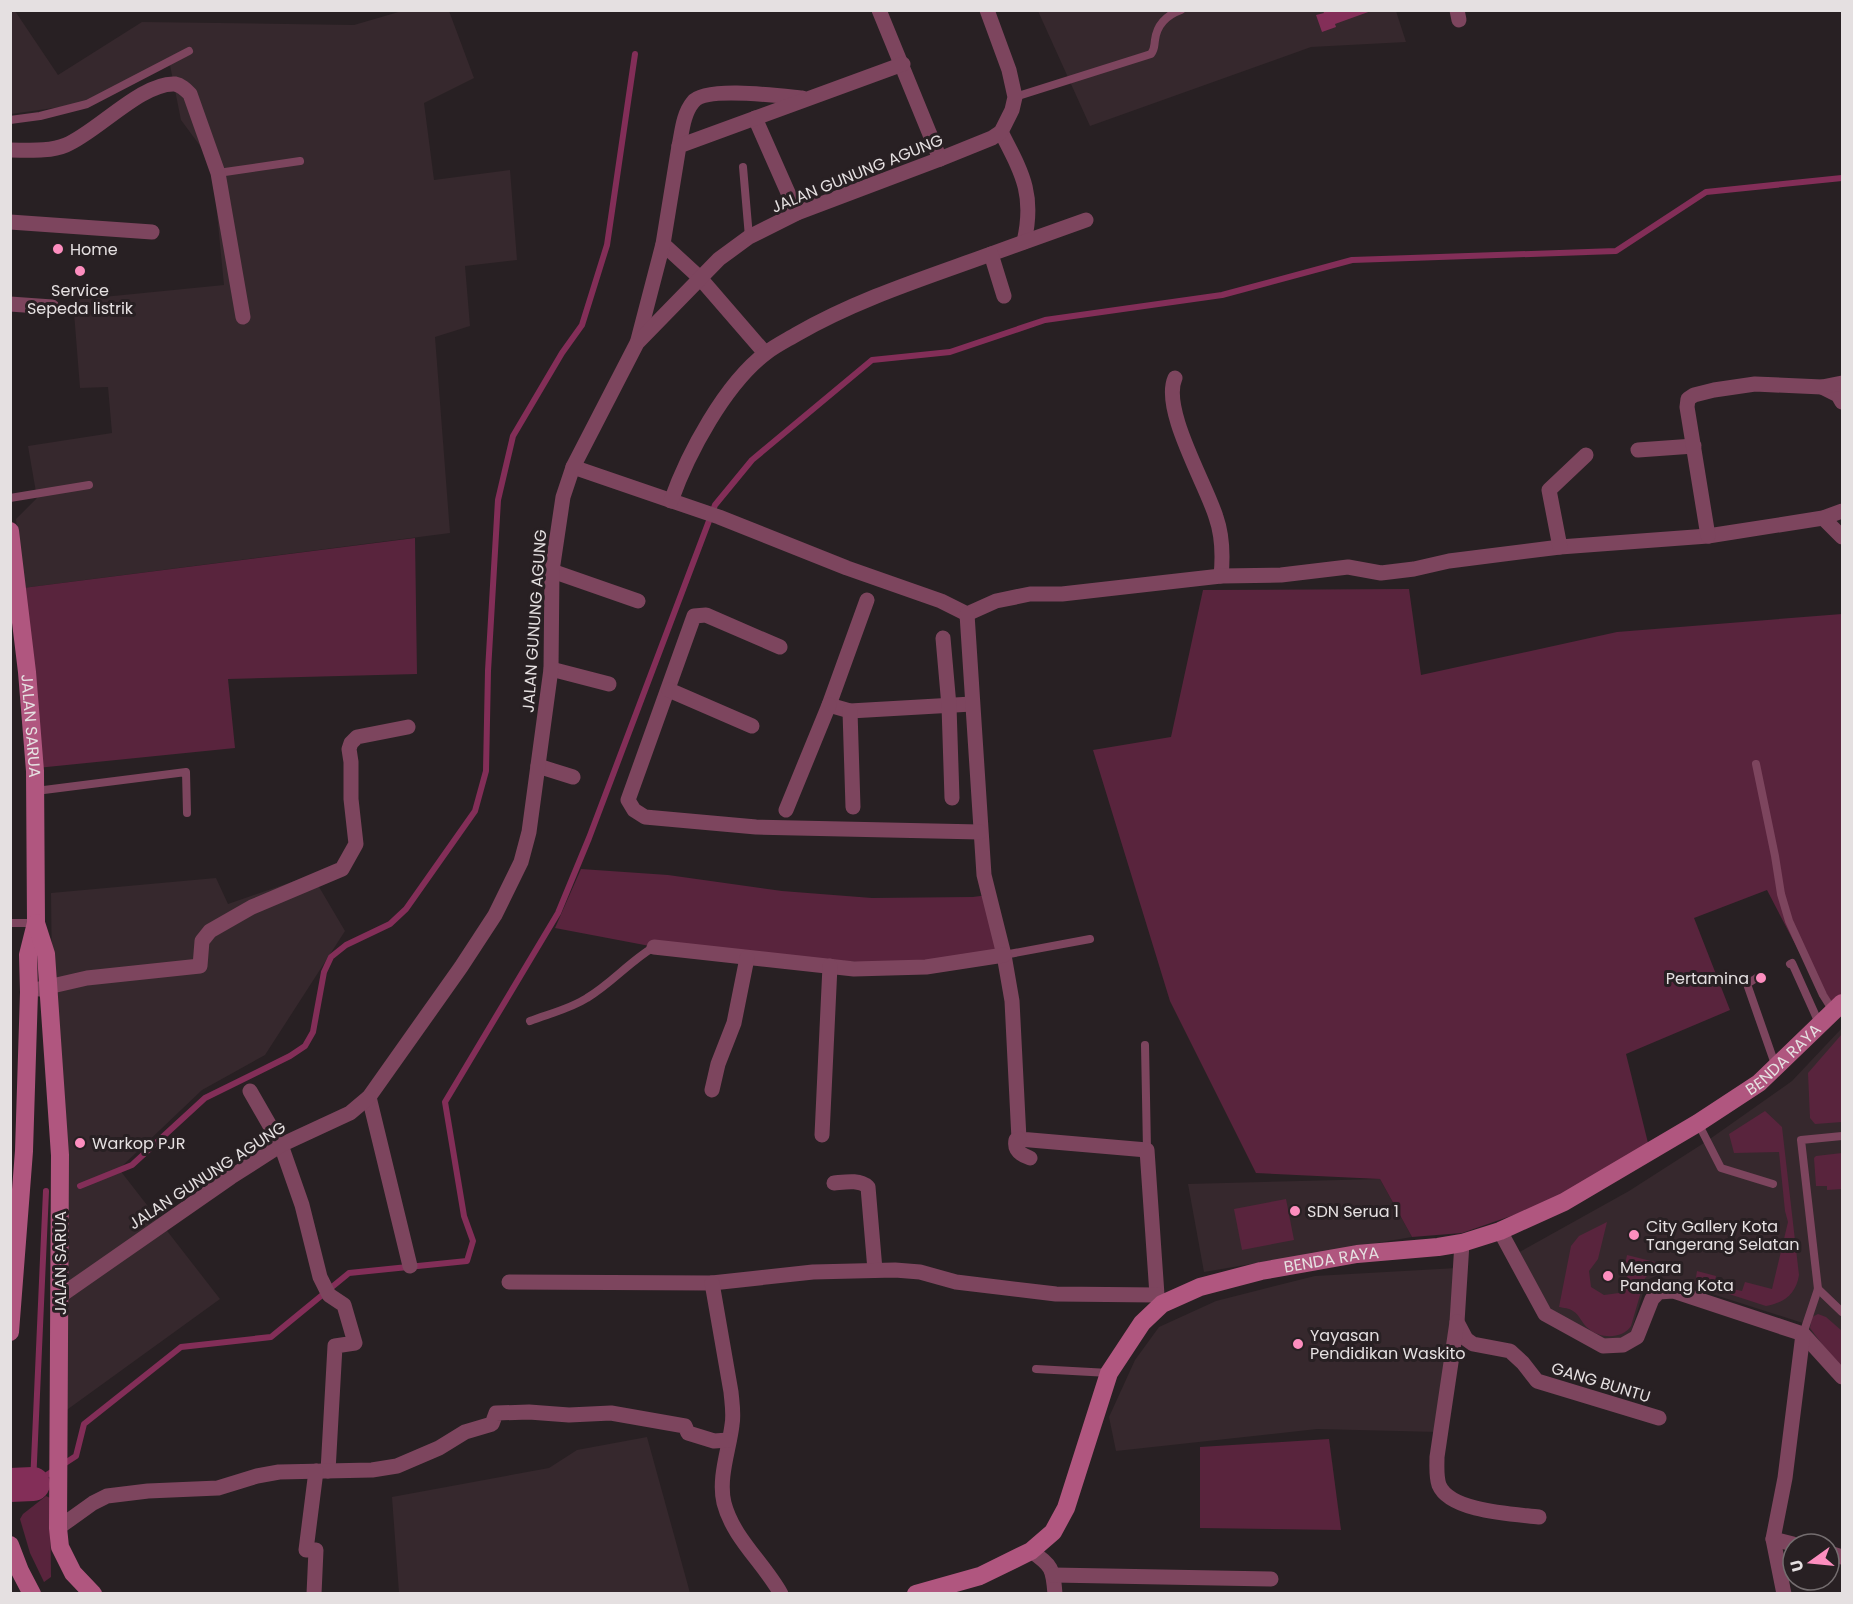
<svg xmlns="http://www.w3.org/2000/svg" width="1853" height="1604" font-family="Poppins,sans-serif">
<style>
.built{fill:#36282d}
.green{fill:#59243d}
.water{fill:#832e58}
.lines{fill:none;stroke-linecap:round;stroke-linejoin:round}
.stream{stroke:#832e58;stroke-width:6}
.river{stroke:#832e58;stroke-width:34}
.lane{stroke:#7d455e;stroke-width:8}
.street{stroke:#7d455e;stroke-width:15}
.secondary{stroke:#b0567f;stroke-width:18}
.poi-dot{fill:#fd8ebf;stroke:#282023;stroke-width:2}
.labels{text-anchor:middle;stroke-width:6;stroke-linejoin:round;paint-order:stroke}
.street-label{font-size:16px;fill:#e5e0e1;stroke:#282023}
.poi-label{font-size:16px;fill:#e5e0e1;stroke:#282023;text-anchor:start}
</style>
<rect width="100%" height="100%" fill="#282023"/>
<g class="built">
<path d="M 10,11 L 15,11 L 58,75 L 142,22 L 354,25 L 402,11 L 449,11 L 474,78 L 424,103 L 434,180 L 510,170 L 517,260 L 465,266 L 470,326 L 435,337 L 450,533 L 23,588 L 16,519 L 37,498 L 28,446 L 112,433 L 108,387 L 80,388 L 73,300 L 224,285 L 212,162 L 181,120 L 169,60 L 82,104 L 11,114 Z"/>
<path d="M 1038,11 L 1396,11 L 1406,42 L 1311,47 L 1090,126 Z"/>
<path d="M 312,875 L 345,931 L 265,1055 L 202,1090 L 119,1169 L 220,1299 L 57,1417 L 51,893 L 216,878 L 228,904 Z"/>
<path d="M 1842,1028 L 1842,1372 L 1826,1355 L 1806,1324 L 1656,1276 L 1647,1280 L 1631,1332 L 1620,1339 L 1598,1339 L 1546,1306 L 1516,1254 L 1629,1191 L 1707,1141 L 1792,1081 Z"/>
<path d="M 1380,1179 L 1412,1237 L 1204,1272 L 1188,1184 Z"/>
<path d="M 1457,1268 L 1439,1432 L 1317,1429 L 1116,1451 L 1109,1417 L 1135,1360 L 1159,1327 L 1216,1301 L 1315,1276 Z"/>
<path d="M 647,1437 L 690,1593 L 399,1593 L 392,1497 L 549,1468 L 577,1450 Z"/>
</g>
<g class="green">
<path d="M 415,538 L 417,674 L 228,679 L 235,748 L 37,768 L 23,588 Z"/>
<path d="M 1409,589 L 1421,675 L 1617,632 L 1842,614 L 1842,997 L 1830,1011 L 1767,890 L 1694,918 L 1730,1010 L 1626,1054 L 1648,1143 L 1545,1204 L 1462,1233 L 1412,1237 L 1380,1179 L 1256,1173 L 1170,1001 L 1093,750 L 1171,737 L 1203,590 Z"/>
<path d="M 581,869 L 668,875 L 782,891 L 872,898 L 973,897 L 988,895 L 1004,955 L 926,967 L 655,947 L 555,928 Z"/>
<path d="M 1842,1034 L 1842,1122 L 1815,1124 L 1810,1118 L 1808,1073 Z"/>
<path d="M 1765,1111 L 1782,1127 L 1799,1275 C 1796,1294 1784,1303 1766,1306 L 1695,1283 L 1697,1271 L 1716,1276 L 1714,1285 L 1742,1291 L 1745,1282 L 1772,1289 L 1788,1222 L 1785,1211 L 1779,1152 L 1734,1153 L 1729,1134 Z"/>
<path d="M 1842,1153 L 1842,1189 L 1827,1190 L 1827,1186 L 1816,1186 L 1814,1158 L 1816,1156 Z"/>
<path d="M 1286,1199 L 1294,1240 L 1242,1250 L 1234,1209 Z"/>
<path d="M 1607,1222 L 1598,1259 L 1589,1271 L 1591,1287 L 1604,1295 L 1619,1293 L 1628,1281 L 1625,1265 L 1627,1255 L 1659,1263 L 1657,1273 L 1649,1274 L 1645,1278 L 1631,1326 C 1623,1339 1600,1339 1589,1329 C 1582,1324 1580,1315 1573,1311 C 1569,1308 1564,1308 1559,1307 L 1571,1246 L 1579,1236 Z"/>
<path d="M 1818,1314 L 1826,1317 L 1842,1331 L 1842,1371 L 1810,1328 L 1812,1317 Z"/>
<path d="M 1329,1439 L 1341,1530 L 1200,1528 L 1200,1447 Z"/>
<path d="M 46,1496 L 50,1498 L 51,1577 L 44,1582 L 30,1553 L 20,1519 L 23,1514 Z"/>
</g>
<path class="water" d="M 1323,11 L 1370,10 L 1371,11 L 1335,24 L 1336,27 L 1322,32 L 1316,15 L 1324,13 Z"/>
<g class="lines">
<g class="stream">
<path d="M 80,1186 L 132,1165 L 205,1098 L 290,1056 L 305,1046 L 313,1032 L 324,972 L 331,957 L 346,945 L 390,924 L 406,909 L 475,811 L 486,771 L 488,671 L 498,500 L 513,436 L 562,353 L 582,325 L 607,245 L 635,54"/>
<path d="M 33,1484 L 76,1456 L 84,1424 L 181,1347 L 271,1337 L 349,1273 L 467,1261 L 473,1241 L 464,1216 L 445,1102 L 558,913 L 589,838 L 715,505 L 752,460 L 872,360 L 950,352 L 1045,320 L 1222,295 L 1352,260 L 1616,251 L 1706,192 L 1842,178"/>
<path d="M 33,1484 L 46,1191"/>
</g>
<path class="river" d="M 10,1485 L 33,1484"/>
<g class="lane">
<path d="M 1015,97 L 1151,54 C 1155,49 1154,46 1155,40 C 1157,24 1167,15 1181,10"/>
<path d="M 10,120 L 40,116 L 87,104 L 189,51"/>
<path d="M 743,167 L 749,237"/>
<path d="M 218,173 L 300,161"/>
<path d="M 10,498 L 89,485"/>
<path d="M 1756,764 L 1775,856 L 1781,894 L 1789,921 L 1823,995 L 1833,1011"/>
<path d="M 36,791 L 186,772 L 187,813"/>
<path d="M 10,923 L 35,923"/>
<path d="M 1004,955 L 1090,939"/>
<path d="M 1790,964 L 1792,963 L 1819,1023"/>
<path d="M 1758,977 L 1747,984 L 1776,1067"/>
<path d="M 530,1021 C 548,1014 570,1009 587,998 C 612,983 630,961 654,947"/>
<path d="M 1145,1045 L 1147,1150"/>
<path d="M 1698,1123 L 1721,1168 L 1773,1184"/>
<path d="M 1818,1289 L 1842,1312"/>
<path d="M 1803,1334 L 1818,1289 L 1801,1140 L 1842,1136"/>
<path d="M 1036,1369 L 1109,1373"/>
</g>
<g class="street">
<path d="M 879,10 L 940,159"/>
<path d="M 1457,10 L 1459,20"/>
<path d="M 755,118 L 797,213"/>
<path d="M 1001,132 C 1022,173 1035,194 1024,242"/>
<path d="M 679,146 C 682,132 683,114 693,102 C 705,86 781,96 802,98"/>
<path d="M 10,150 C 28,150 49,152 66,145 C 96,133 142,82 175,84 C 181,85 185,89 190,94 L 218,173 L 243,317"/>
<path d="M 10,222 L 152,232"/>
<path d="M 663,244 L 700,278 L 765,353"/>
<path d="M 991,254 L 1086,220"/>
<path d="M 10,304 L 52,307"/>
<path d="M 638,340 L 663,244 L 679,146 L 903,64"/>
<path d="M 1175,378 C 1161,409 1206,484 1216,517 C 1223,537 1223,556 1221,576"/>
<path d="M 1822,387 L 1838,395 L 1842,402"/>
<path d="M 1638,450 L 1694,446"/>
<path d="M 573,467 L 719,517 L 847,568 L 941,601 L 967,614 L 996,601 L 1030,594 L 1062,594 L 1221,576 L 1281,575 L 1348,567 L 1381,573 L 1414,569 L 1449,561 L 1560,547 L 1708,536 L 1823,518 L 1842,511"/>
<path d="M 671,501 C 688,453 725,384 766,353 C 775,346 787,340 797,334 C 858,299 925,278 991,254 L 1004,296"/>
<path d="M 1823,518 L 1842,537"/>
<path d="M 1708,536 L 1687,407 L 1688,399 L 1694,395 L 1714,390 L 1755,384 L 1822,387 L 1842,383"/>
<path d="M 1560,547 L 1549,490 L 1586,455"/>
<path d="M 552,571 L 638,601"/>
<path d="M 867,600 L 829,705 L 850,711 L 972,704"/>
<path d="M 967,614 L 984,875 L 1004,955 L 1012,1001 L 1019,1139 L 1147,1150 L 1157,1295 L 1162,1304"/>
<path d="M 943,638 L 949,706 L 952,798"/>
<path d="M 780,647 L 706,615 L 694,616 L 628,800 L 634,810 L 645,817 L 756,827 L 980,832"/>
<path d="M 551,669 L 609,684"/>
<path d="M 669,690 L 752,726"/>
<path d="M 850,711 L 853,807"/>
<path d="M 538,766 L 573,777"/>
<path d="M 786,810 L 829,705"/>
<path d="M 654,947 L 854,969 L 926,967 L 1004,955"/>
<path d="M 39,989 L 87,978 L 200,966 L 202,941 L 210,931 L 252,907 L 342,869 L 356,844 L 351,799 L 351,762 L 349,749 L 351,743 L 357,737 L 408,727"/>
<path d="M 712,1090 L 718,1064 L 734,1023 L 747,958"/>
<path d="M 250,1091 L 281,1145 L 302,1205 L 320,1277 L 329,1295 L 344,1305 L 355,1343 L 335,1346 L 328,1471"/>
<path d="M 369,1097 L 410,1266"/>
<path d="M 822,1135 L 830,966"/>
<path d="M 1019,1139 L 1016,1140 C 1014,1150 1021,1155 1030,1158"/>
<path d="M 834,1183 C 845,1182 859,1179 868,1187 L 875,1270"/>
<path d="M 1500,1231 L 1545,1314 L 1603,1346 L 1623,1345 L 1637,1337 L 1652,1299 L 1659,1292 L 1673,1291 L 1803,1334 L 1842,1377"/>
<path d="M 1462,1243 L 1457,1322 L 1466,1339 L 1473,1344 L 1510,1351 L 1523,1363 L 1537,1381 L 1659,1418"/>
<path d="M 509,1282 L 712,1283 L 813,1272 L 895,1270 L 920,1272 L 956,1282 L 1056,1294 L 1157,1295"/>
<path d="M 712,1283 L 731,1392 C 732,1403 734,1414 732,1425 C 729,1450 718,1478 724,1503 C 733,1538 764,1563 781,1594"/>
<path d="M 60,1296 L 231,1177 L 281,1145 L 350,1113 L 369,1097 L 461,967 L 495,915 L 521,862 L 529,832 L 551,669 L 552,571 L 563,497 L 573,467 L 637,343 L 719,259 L 749,237 L 797,213 L 940,159 L 992,138 L 1001,132 L 1012,110 L 1015,97 L 1009,70 L 987,10"/>
<path d="M 1457,1322 L 1437,1457 C 1437,1467 1436,1476 1439,1485 C 1450,1512 1514,1514 1539,1517"/>
<path d="M 58,1528 L 93,1503 L 107,1496 L 148,1491 L 218,1488 L 257,1476 L 279,1472 L 372,1470 L 397,1466 L 439,1448 L 465,1432 L 492,1424 L 496,1413 L 529,1412 L 569,1415 L 611,1413 L 685,1426 L 688,1433 L 714,1441 L 729,1440"/>
<path d="M 1773,1539 L 1793,1544"/>
<path d="M 1031,1551 C 1052,1566 1053,1568 1055,1594"/>
<path d="M 1829,1553 L 1842,1557"/>
<path d="M 1053,1575 L 1271,1579"/>
<path d="M 314,1594 L 316,1550 L 306,1550 L 316,1471"/>
<path d="M 1784,1594 L 1773,1539 L 1785,1478 L 1803,1334"/>
</g>
<g class="secondary">
<path id="s1" d="M 10,531 L 27,672 L 35,771 L 36,923 L 28,955 L 29,992 L 24,1151 L 10,1332"/>
<path d="M 36,923 L 46,954 L 60,1155 L 58,1528 L 60,1547 L 73,1573 L 93,1594"/>
<path d="M 10,1545 L 20,1571 L 32,1594"/>
<path id="s2" d="M 916,1594 L 980,1576 L 1031,1551 L 1053,1532 L 1066,1508 L 1109,1373 L 1142,1323 L 1162,1304 L 1200,1287 L 1261,1271 L 1357,1254 L 1438,1247 L 1462,1243 L 1500,1231 L 1564,1202 L 1698,1123 L 1759,1083 L 1842,1003"/>
</g>
</g>
<g class="poi-dot">
<circle cx="58" cy="249" r="6"/>
<circle cx="80" cy="271" r="6"/>
<circle cx="1761" cy="978" r="6"/>
<circle cx="80" cy="1143" r="6"/>
<circle cx="1295" cy="1211" r="6"/>
<circle cx="1634" cy="1235" r="6"/>
<circle cx="1608" cy="1276" r="6"/>
<circle cx="1298" cy="1344" r="6"/>
</g>
<g class="labels">
<g class="street-label">
<text transform="translate(857 173) rotate(-22)" y="6">JALAN GUNUNG AGUNG</text>
<text transform="translate(534 621) rotate(-86)" y="6">JALAN GUNUNG AGUNG</text>
<text dy="6" stroke="none"><textPath href="#s1" startOffset="196">JALAN SARUA</textPath></text>
<text dy="6" stroke="none"><textPath href="#s2" startOffset="1089">BENDA RAYA</textPath></text>
<text transform="translate(207 1175) rotate(-33)" y="6">JALAN GUNUNG AGUNG</text>
<text dy="6" stroke="none"><textPath href="#s2" startOffset="585">BENDA RAYA</textPath></text>
<text transform="translate(60 1263) rotate(-90)" y="6">JALAN SARUA</text>
<text transform="translate(1601 1382) rotate(17)" y="6">GANG BUNTU</text>
</g>
<g class="poi-label">
<text x="70" y="255">Home</text>
<text x="80" y="296" text-anchor="middle">Service<tspan x="80" dy="18">Sepeda listrik</tspan></text>
<text x="1749" y="984" text-anchor="end">Pertamina</text>
<text x="92" y="1149">Warkop PJR</text>
<text x="1307" y="1217">SDN Serua 1</text>
<text x="1646" y="1232">City Gallery Kota<tspan x="1646" dy="18">Tangerang Selatan</tspan></text>
<text x="1620" y="1273">Menara<tspan x="1620" dy="18">Pandang Kota</tspan></text>
<text x="1310" y="1341">Yayasan<tspan x="1310" dy="18">Pendidikan Waskito</tspan></text>
</g>
</g>
<rect width="1853" height="1604" fill="none" stroke="#e5e0e1" stroke-width="24"/>
<g transform="translate(1811 1562) rotate(255)"><circle r="28" fill="#282023" stroke="#746d6f" stroke-width="1.5"/>
<path d="M0-4.5L10 22L0 15L-10 22Z" fill="#fd8ebf"/>
<text y="-9" font-size="16" font-weight="bold" text-anchor="middle" fill="#e5e0e1">U</text>
</g>
</svg>
